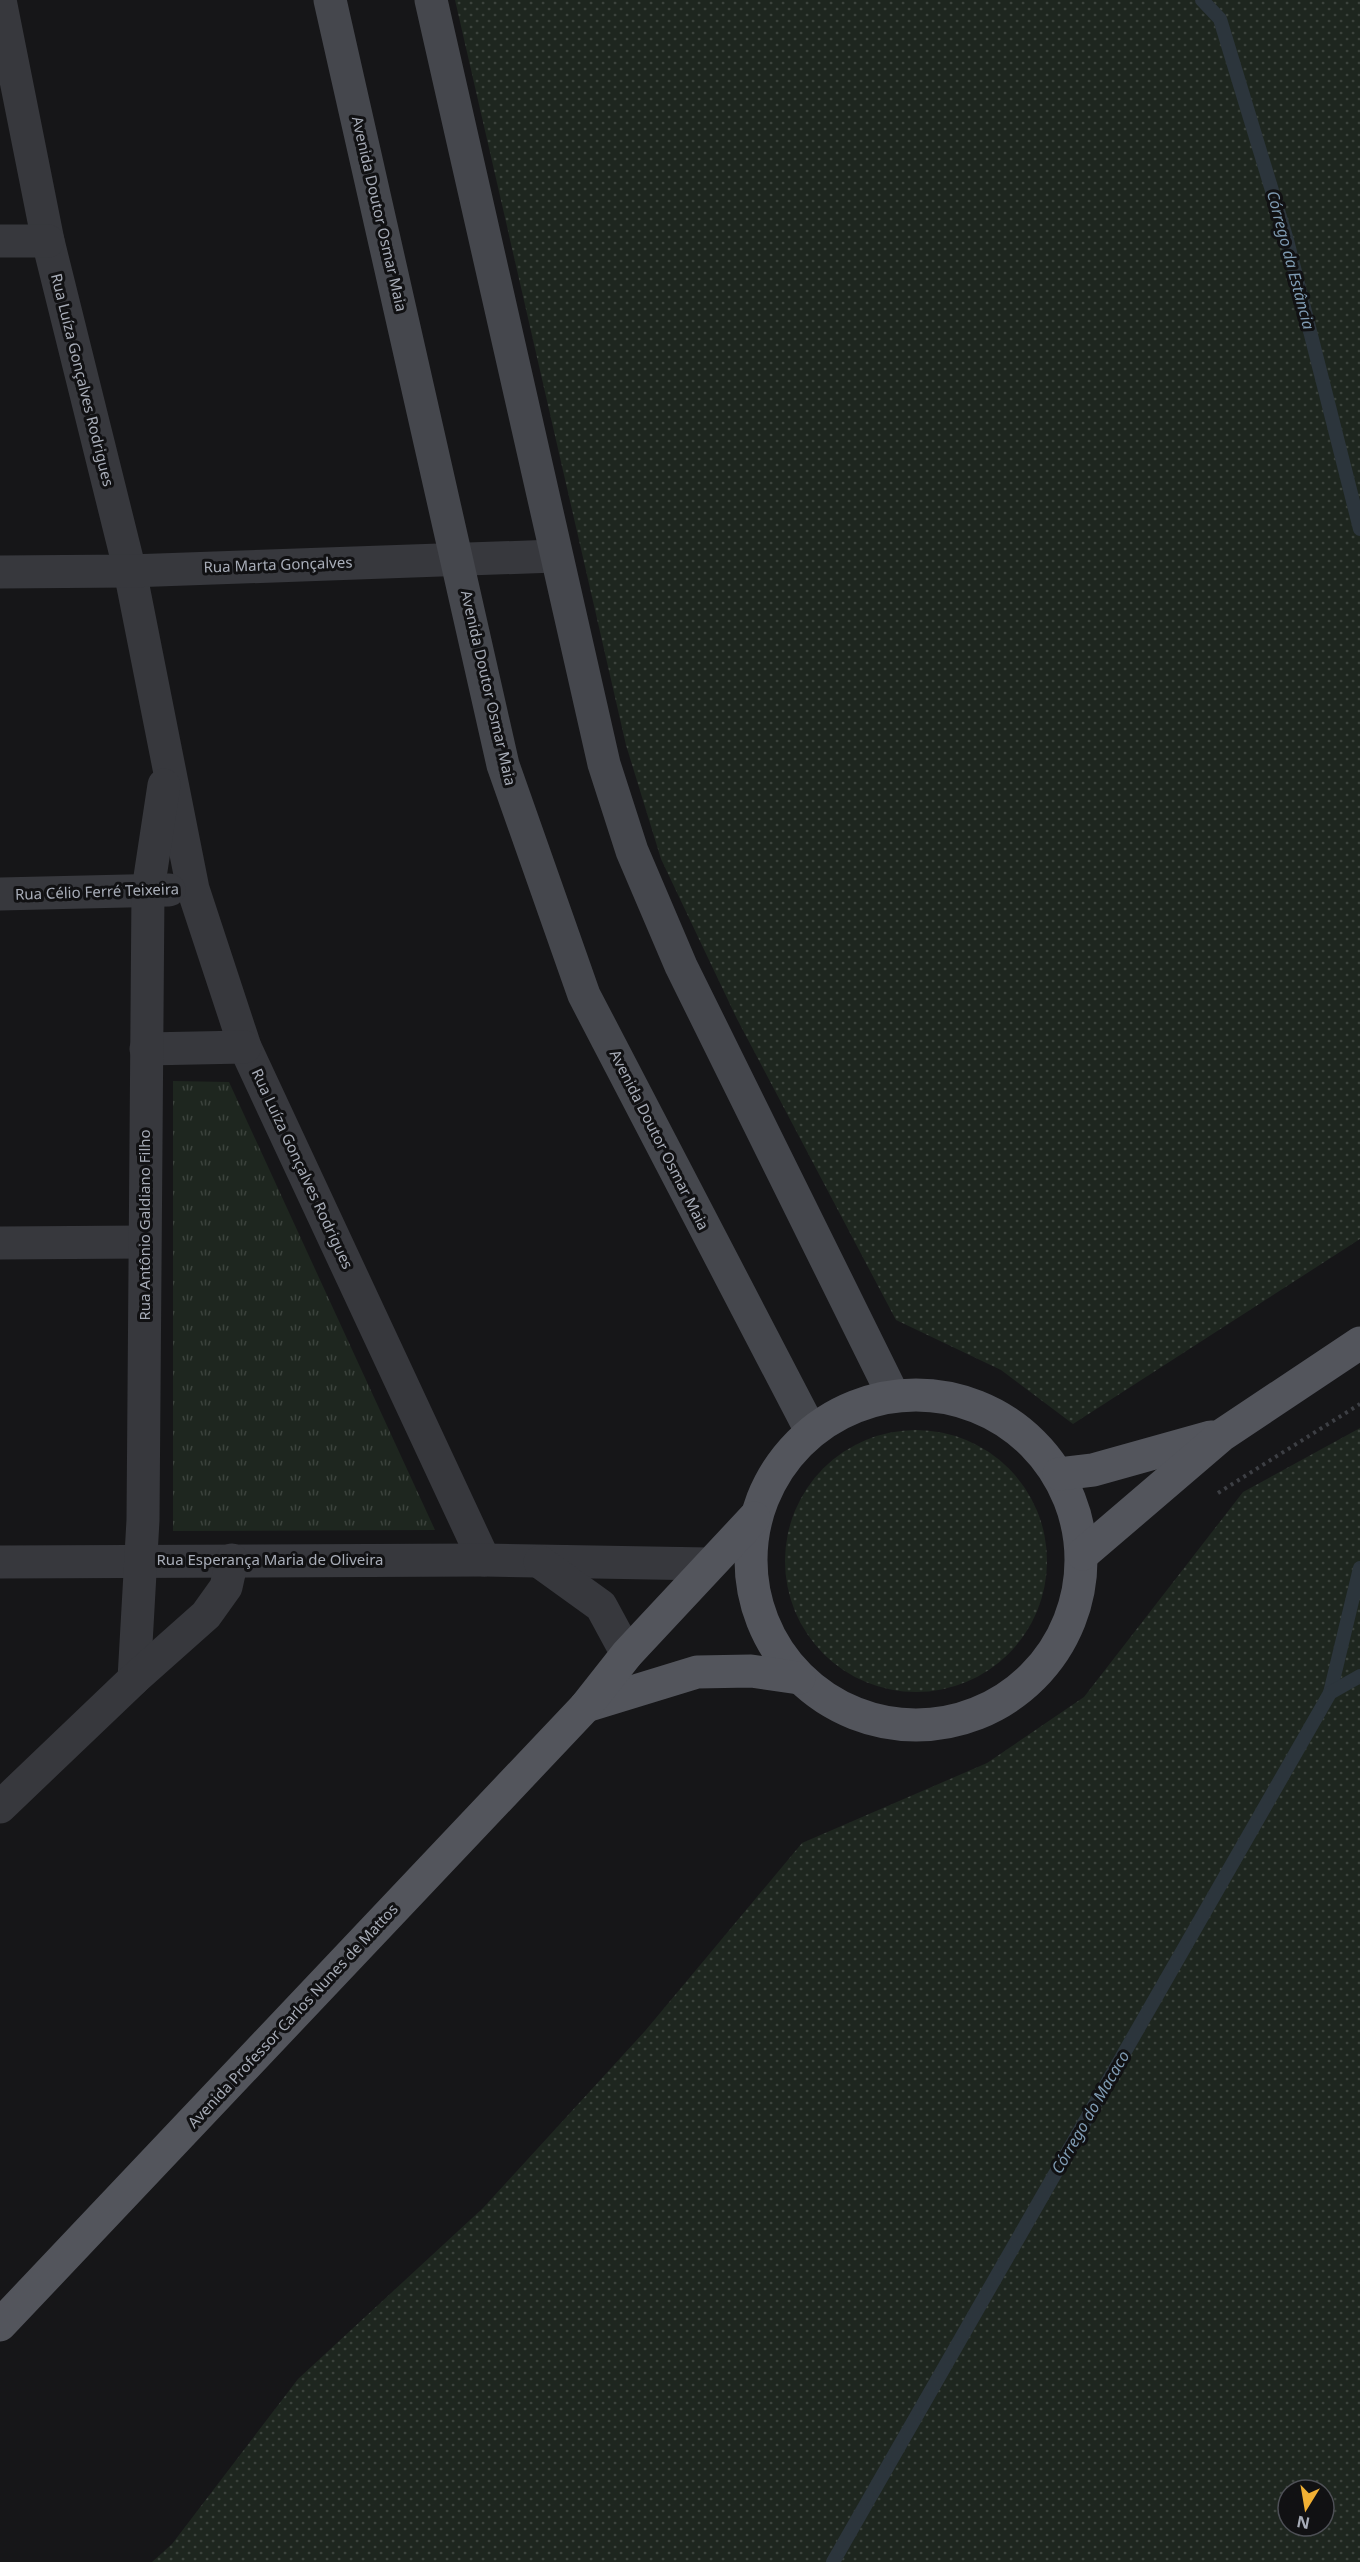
<svg xmlns="http://www.w3.org/2000/svg" width="1360" height="2562" font-family="'Noto Sans',sans-serif">
<style>
.grass{fill:url(#grass-dots);fill-rule:evenodd}
.park{fill:url(#park-tufts)}
.lines{fill:none;stroke-linecap:round;stroke-linejoin:round}
.stream{stroke:#2c353c;stroke-width:14}
.path{stroke:#3d3f44;stroke-width:4;stroke-dasharray:3 4.5;stroke-linecap:butt}
.street{stroke:#37383d;stroke-width:33}
.secondary{stroke:#45474d;stroke-width:33}
.primary{stroke:#53555c;stroke-width:33}
.labels{text-anchor:middle;stroke-width:6;stroke-linejoin:round;paint-order:stroke}
.street-label{font-size:15px;fill:#a8adb8;stroke:#111113}
.water-label{font-size:16px;font-style:italic;fill:#7f9bb3;stroke:#111113}
</style>
<defs>
<pattern id="grass-dots" width="8" height="8" patternUnits="userSpaceOnUse" patternTransform="scale(1.5)"><rect width="8" height="8" fill="#1e261f"/><path d="M2 2h.1M6 6h.1" fill="none" stroke="#3c433d" stroke-width="1.8" stroke-linecap="round"/></pattern>
<pattern id="park-tufts" width="24" height="20" patternUnits="userSpaceOnUse" patternTransform="scale(1.5)"><rect width="24" height="20" fill="#1e261f"/><path d="M3 7l-1-3M5 7V3M7 7l1-3M15 17l-1-3M17 17v-4M19 17l1-3" fill="none" stroke="#3c433d"/></pattern>
</defs>
<rect width="100%" height="100%" fill="#161618"/>
<g class="grass">
<path d="M 455,0 L 1360,0 L 1360,1239 L 1073,1424 L 1001,1370 L 896,1320 L 737,1019 L 661,859 L 626,745 Z"/>
<path d="M 1360,1428 L 1360,2562 L 152,2562 L 172,2544 L 298,2379 L 483,2208 L 645,2031 L 802,1843 L 987,1763 L 1084,1697 L 1243,1492 ZM 1288,2490 L 1324,2490 L 1324,2526 L 1288,2526 Z"/>
<circle cx="916" cy="1561" r="131"/>
</g>
<path class="park" d="M 173,1081 L 229,1082 L 435,1530 L 173,1531 Z"/>
<g class="lines">
<g class="stream">
<path d="M 1202,0 L 1220,19 L 1287,240 L 1360,529"/>
<path d="M 1330,1693 L 1360,1568"/>
<path d="M 833,2562 L 1330,1693 L 1360,1676"/>
</g>
<path class="path" d="M 1218,1493 L 1360,1404"/>
<g class="street">
<path d="M 0,0 L 48,241 L 130,571 L 193,889 L 245,1047 L 484,1560"/>
<path d="M 0,241 L 48,241"/>
<path d="M 0,572 L 130,571 L 555,556"/>
<path d="M 0,894 L 169,890"/>
<path d="M 146,1049 L 245,1047"/>
<path d="M 0,1243 L 144,1242"/>
<path d="M 0,1562 L 484,1560 L 709,1564"/>
<path d="M 540,1562 L 601,1606 L 627,1654"/>
<path d="M 134,1679 L 143,1520 L 148,890 L 164,785"/>
<path d="M 0,1807 L 134,1679 L 206,1615 L 226,1587 L 232,1560"/>
</g>
<g class="secondary">
<path d="M 330,0 L 503,765 L 584,995 L 811,1431"/>
<path d="M 431,0 L 604,764 L 632,851 L 681,966 L 893,1395"/>
</g>
<g class="primary">
<circle cx="916" cy="1560" r="165"/>
<path d="M 1059,1474 L 1093,1470 L 1211,1437"/>
<path d="M 1083,1554 L 1222,1435 L 1360,1343"/>
<path d="M 586,1706 L 697,1672 L 751,1671 L 799,1678"/>
<path d="M 0,2325 L 586,1706 L 627,1654 L 754,1518"/>
</g>
</g>
<g class="labels">
<g class="street-label">
<text transform="translate(379 214) rotate(77)" y="5">Avenida Doutor Osmar Maia</text>
<text transform="translate(82 380) rotate(76)" y="5">Rua Luíza Gonçalves Rodrigues</text>
<text transform="translate(278 565) rotate(-2)" y="5">Rua Marta Gonçalves</text>
<text transform="translate(488 688) rotate(77)" y="5">Avenida Doutor Osmar Maia</text>
<text transform="translate(97 892) rotate(-2)" y="5">Rua Célio Ferré Teixeira</text>
<text transform="translate(659 1140) rotate(63)" y="5">Avenida Doutor Osmar Maia</text>
<text transform="translate(302 1169) rotate(65)" y="5">Rua Luíza Gonçalves Rodrigues</text>
<text transform="translate(145 1225) rotate(-90)" y="5">Rua Antônio Galdiano Filho</text>
<text x="270" y="1565">Rua Esperança Maria de Oliveira</text>
<text transform="translate(293 2016) rotate(-47)" y="5">Avenida Professor Carlos Nunes de Mattos</text>
</g>
<g class="water-label">
<text transform="translate(1291 260) rotate(75)" y="6">Córrego da Estância</text>
<text transform="translate(1090 2112) rotate(-60)" y="6">Córrego do Macaco</text>
</g>
</g>
<g transform="translate(1306 2508) rotate(191)"><circle r="28" fill="#111113" stroke="#4d4f55" stroke-width="1.5"/>
<path d="M0-4.5L10 22L0 15L-10 22Z" fill="#f2b134"/>
<text y="-9" font-size="16" font-weight="bold" text-anchor="middle" fill="#a8adb8">N</text>
</g>
</svg>
